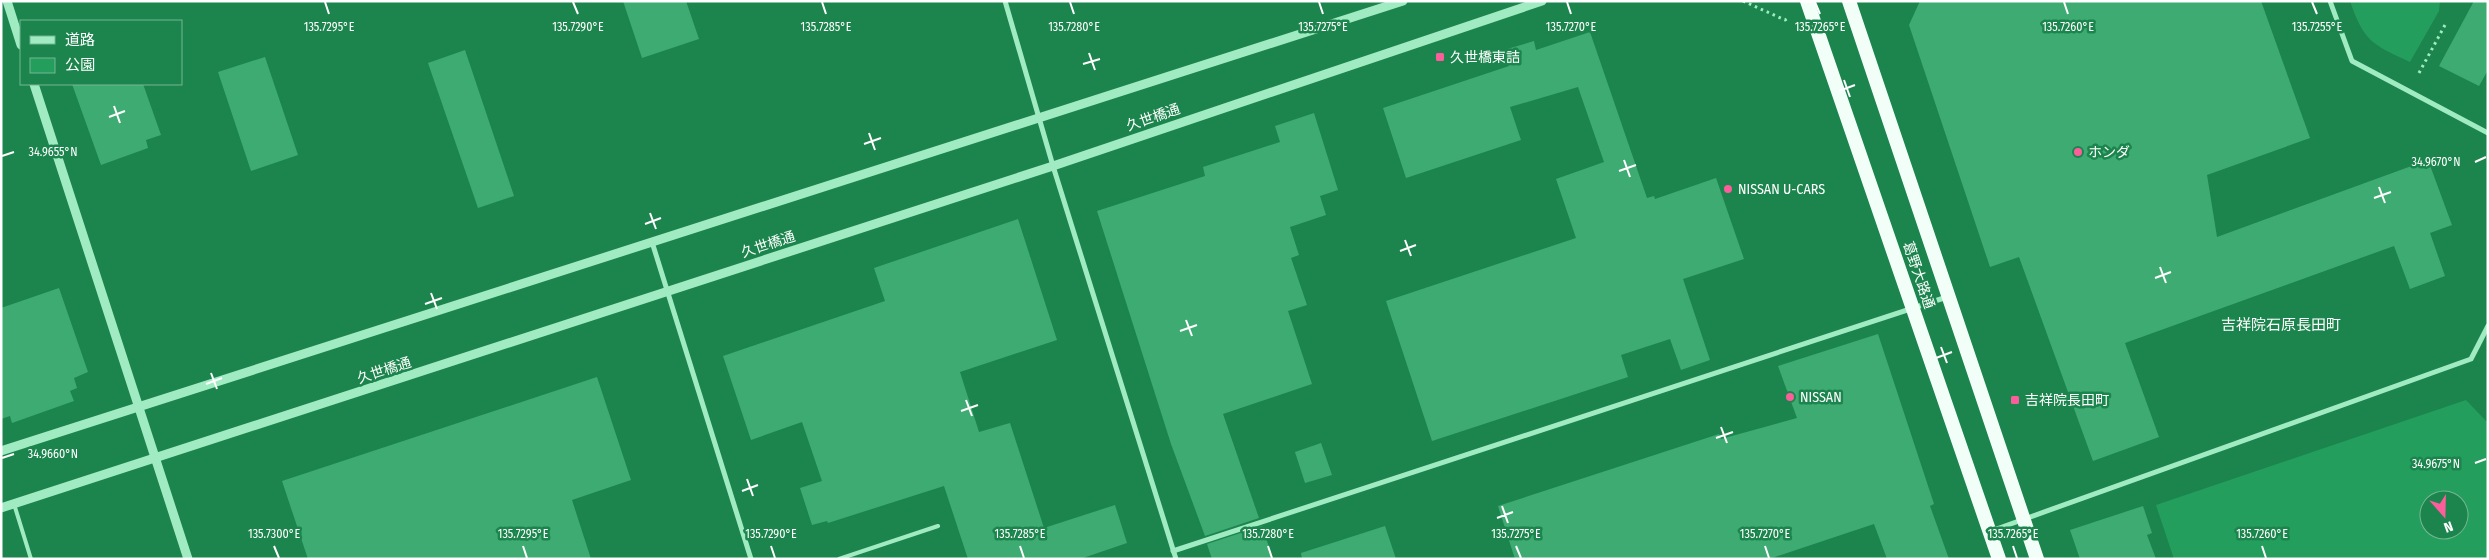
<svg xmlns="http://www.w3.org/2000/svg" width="2489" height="560" font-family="'Fira Sans Condensed','Noto Sans JP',sans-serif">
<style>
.green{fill:#249e5c;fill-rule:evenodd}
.building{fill:#3eac72}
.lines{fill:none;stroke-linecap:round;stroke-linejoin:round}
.path{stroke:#a1ebc3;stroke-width:3;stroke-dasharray:2.5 4;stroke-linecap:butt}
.service{stroke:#a1ebc3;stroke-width:4}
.minor{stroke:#a1ebc3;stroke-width:5}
.tertiary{stroke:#a1ebc3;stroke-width:9}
.trunk{stroke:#f2fff9;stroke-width:14}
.ticks{fill:none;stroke:#fff;stroke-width:2}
.poi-dot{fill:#fd5d9a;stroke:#1b854d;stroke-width:2}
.labels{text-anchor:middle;stroke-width:5;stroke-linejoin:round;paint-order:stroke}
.poi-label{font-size:14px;fill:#fff;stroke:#1b854d;text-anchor:start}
.street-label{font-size:14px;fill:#fff;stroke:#1b854d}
.neighbourhood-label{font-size:15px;fill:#fff;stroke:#1b854d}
.ticks-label{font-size:12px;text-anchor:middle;fill:#fff;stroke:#1b854d;stroke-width:5;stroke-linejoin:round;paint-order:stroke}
</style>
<rect width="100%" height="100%" fill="#1b854d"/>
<g class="green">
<path d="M 2350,1 L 2440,1 L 2439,11 L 2410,62 C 2372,44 2364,42 2350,1 Z"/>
<path d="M 2466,400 L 2488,423 L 2488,559 L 2174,559 L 2156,505 ZM 2429,500 L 2459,500 L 2459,530 L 2429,530 Z"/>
</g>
<g class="building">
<path d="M 623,1 L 686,1 L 699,39 L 642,58 Z"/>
<path d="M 1920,1 L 2261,1 L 2310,138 L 2207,175 L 2217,237 L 2428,160 L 2452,225 L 2430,233 L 2445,276 L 2410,289 L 2394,246 L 2125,343 L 2159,437 L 2093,461 L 2019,257 L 1990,267 L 1909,25 Z"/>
<path d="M 2474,1 L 2488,1 L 2488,70 L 2479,86 L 2439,66 Z"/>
<path d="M 1590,32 L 1647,198 L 1654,196 L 1655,199 L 1716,178 L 1744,259 L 1683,279 L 1710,360 L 1681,370 L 1670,339 L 1621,355 L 1628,377 L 1432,441 L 1386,301 L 1576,238 L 1556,179 L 1604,162 L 1578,87 L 1510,107 L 1521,140 L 1406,178 L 1383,108 L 1509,66 L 1504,50 L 1534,41 L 1536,50 Z"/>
<path d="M 465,50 L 514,196 L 478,208 L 428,63 Z"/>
<path d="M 265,57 L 298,155 L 251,171 L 218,72 Z"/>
<path d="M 72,84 L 143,84 L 161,135 L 146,140 L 148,148 L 101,165 Z"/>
<path d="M 1314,113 L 1338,190 L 1320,196 L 1326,215 L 1290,227 L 1299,255 L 1291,258 L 1307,305 L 1288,311 L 1312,384 L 1223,414 L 1259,518 L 1205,536 L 1171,444 L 1097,211 L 1205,176 L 1203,167 L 1280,142 L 1275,126 Z"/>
<path d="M 1018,219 L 1057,340 L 960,372 L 979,432 L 1010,423 L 1044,528 L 1115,505 L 1127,543 L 1080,559 L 968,559 L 944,486 L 828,523 L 827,521 L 812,525 L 800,488 L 822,481 L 802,422 L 751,440 L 723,356 L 885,301 L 874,268 Z"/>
<path d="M 59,288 L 88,372 L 74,378 L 77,388 L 70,391 L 74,401 L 12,423 L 10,416 L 1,419 L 1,308 Z"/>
<path d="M 1878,334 L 1934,504 L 1930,506 L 1949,559 L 1887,559 L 1874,524 L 1769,559 L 1515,559 L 1498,506 L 1719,434 L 1721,439 L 1797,418 L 1778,366 Z"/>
<path d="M 597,377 L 631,480 L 572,500 L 591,559 L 308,559 L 282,481 Z"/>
<path d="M 1321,443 L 1332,475 L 1305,483 L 1295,452 Z"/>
<path d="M 2143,506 L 2152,533 L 2147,535 L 2156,559 L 2080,559 L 2070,530 Z"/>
<path d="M 1262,526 L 1273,559 L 1212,559 L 1207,544 Z"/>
<path d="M 1385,526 L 1396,559 L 1302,559 L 1301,553 Z"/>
</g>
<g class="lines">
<g class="path">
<path d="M 1743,1 L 1785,20 L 1788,18"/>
<path d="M 2419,73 L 2445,25"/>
</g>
<g class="service">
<path d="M 14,504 L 31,559"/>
<path d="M 839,559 L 938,526"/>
</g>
<g class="minor">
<path d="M 1005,1 L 1053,166 L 1176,559"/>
<path d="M 2330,1 L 2352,61 L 2488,133"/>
<path d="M 652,242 L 751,559"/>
<path d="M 1991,531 L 2471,359 L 2488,326"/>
<path d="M 1173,551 L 1947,297"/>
</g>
<g class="tertiary">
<path d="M 7,1 L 21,45"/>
<path d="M 34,84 L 188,559"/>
<path d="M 1,451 L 1403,1"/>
<path d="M 1,508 L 1053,166 L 1542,1"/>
</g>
<g class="trunk">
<path d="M 1807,1 L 1999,559"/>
<path d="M 1849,1 L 2037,559"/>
</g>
</g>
<path class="ticks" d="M 325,2 L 329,14M 573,2 L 578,14M 822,2 L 826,14M 1070,2 L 1074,14M 1319,2 L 1323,14M 1567,2 L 1571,14M 1815,2 L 1820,14M 2064,2 L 2068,14M 2312,2 L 2317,14M 1089,53 L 1095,70M 1083,64 L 1100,59M 1844,80 L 1850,97M 1839,91 L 1855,85M 114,106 L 120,123M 109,117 L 125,111M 869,133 L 875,150M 864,144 L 881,138M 2,156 L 14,152M 1624,160 L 1630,177M 2475,162 L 2486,157M 1619,171 L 1636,165M 2379,187 L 2385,203M 2374,198 L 2391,192M 650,213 L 656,229M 645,224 L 661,218M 1405,240 L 1411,256M 1400,251 L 1416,245M 2160,267 L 2166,283M 2155,278 L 2171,272M 431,293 L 437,309M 425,304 L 442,298M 1186,320 L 1192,336M 1180,331 L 1197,325M 1941,347 L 1947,363M 1936,358 L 1952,352M 211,373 L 217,389M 206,384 L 222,378M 966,400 L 972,416M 961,411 L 978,405M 1721,427 L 1727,443M 1716,438 L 1733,432M 2,458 L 14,454M 2475,463 L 2486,459M 747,479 L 753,496M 742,491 L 758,485M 1502,506 L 1508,523M 1497,518 L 1513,512M 274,546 L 279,558M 523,546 L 527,558M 771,546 L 775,558M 1020,546 L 1024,558M 1268,546 L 1272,558M 1516,546 L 1521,558M 1765,546 L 1769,558M 2013,546 L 2017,558M 2262,546 L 2266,558"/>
<g class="poi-dot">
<rect x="1435" y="52" width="10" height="10" rx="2.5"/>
<circle cx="2078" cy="152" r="5"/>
<circle cx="1728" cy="189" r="5"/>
<circle cx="1790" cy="397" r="5"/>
<rect x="2010" y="395" width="10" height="10" rx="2.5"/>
</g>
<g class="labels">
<g class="poi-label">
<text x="1450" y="62">久世橋東詰</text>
<text x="2088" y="157">ホンダ</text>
<text x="1738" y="194">NISSAN U-CARS</text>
<text x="1800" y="402">NISSAN</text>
<text x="2025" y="405">吉祥院長田町</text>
</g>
<g class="street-label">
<text transform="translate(1153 117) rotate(-19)" y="5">久世橋通</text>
<text transform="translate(768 244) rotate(-18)" y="5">久世橋通</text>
<text transform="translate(1919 275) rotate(71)" y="5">葛野大路通</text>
<text transform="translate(384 370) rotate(-18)" y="5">久世橋通</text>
</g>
<g class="neighbourhood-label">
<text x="2281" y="330">吉祥院石原長田町</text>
</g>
</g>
<g class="ticks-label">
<text x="329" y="31">135.7295°E</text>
<text x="826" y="31">135.7285°E</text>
<text x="1074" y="31">135.7280°E</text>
<text x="1571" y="31">135.7270°E</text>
<text x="2068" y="31">135.7260°E</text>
<text x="2317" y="31">135.7255°E</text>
<text x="578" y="31">135.7290°E</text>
<text x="1323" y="31">135.7275°E</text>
<text x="1820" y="31">135.7265°E</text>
<text x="53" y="156">34.9655°N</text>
<text x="2436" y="166">34.9670°N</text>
<text x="53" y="458">34.9660°N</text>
<text x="2436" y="468">34.9675°N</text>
<text x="274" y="538">135.7300°E</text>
<text x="523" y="538">135.7295°E</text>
<text x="771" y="538">135.7290°E</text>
<text x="1020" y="538">135.7285°E</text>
<text x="1268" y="538">135.7280°E</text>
<text x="1516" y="538">135.7275°E</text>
<text x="1765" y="538">135.7270°E</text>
<text x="2013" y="538">135.7265°E</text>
<text x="2262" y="538">135.7260°E</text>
</g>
<rect width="2489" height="560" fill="none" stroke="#ffffff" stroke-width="5"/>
<rect x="20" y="20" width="162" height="65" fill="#1b854d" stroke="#76b694"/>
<rect x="30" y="36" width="25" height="8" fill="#a1ebc3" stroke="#76b694"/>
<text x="65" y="45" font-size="15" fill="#ffffff">道路</text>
<rect x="30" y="58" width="25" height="15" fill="#249e5c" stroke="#76b694"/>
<text x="65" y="70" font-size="15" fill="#ffffff">公園</text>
<g transform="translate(2444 515) rotate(160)"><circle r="24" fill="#1b854d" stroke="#76b694"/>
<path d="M0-4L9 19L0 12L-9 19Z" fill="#fd5d9a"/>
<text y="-8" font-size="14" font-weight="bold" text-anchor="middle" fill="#ffffff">N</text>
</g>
</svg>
